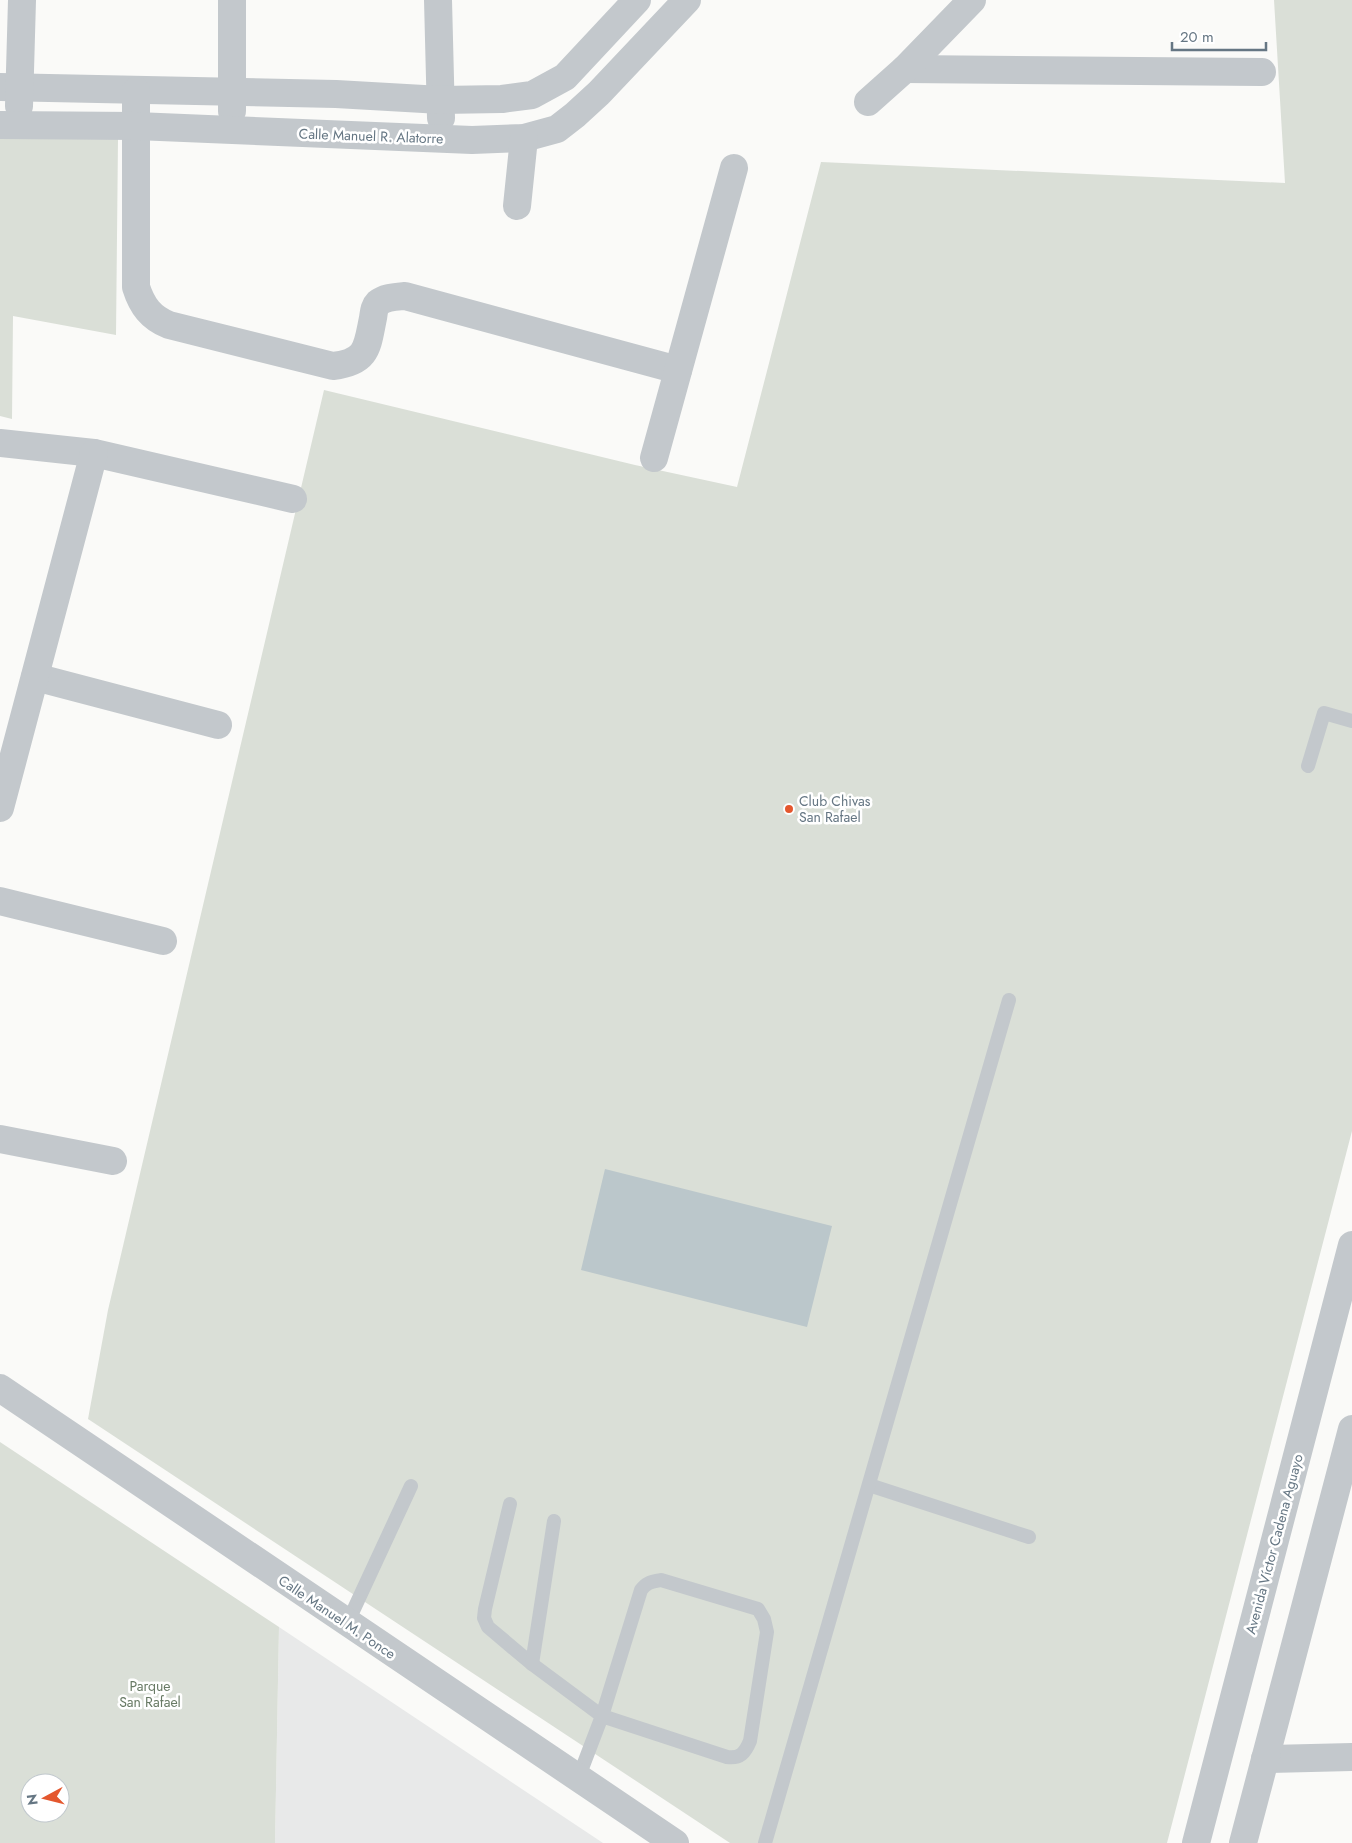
<svg xmlns="http://www.w3.org/2000/svg" width="1352" height="1843" font-family="Jost,sans-serif">
<style>
.built{fill:#e8e9e9}
.green{fill:#dadfd7;fill-rule:evenodd}
.water{fill:#bbc7cb}
.lines{fill:none;stroke-linecap:round;stroke-linejoin:round}
.service{stroke:#c3c8cc;stroke-width:14}
.minor{stroke:#c3c8cc;stroke-width:28}
.tertiary{stroke:#c3c8cc;stroke-width:28}
.poi-dot{fill:#e4572e;stroke:#fff;stroke-width:2}
.labels{text-anchor:middle;stroke-width:5;stroke-linejoin:round;paint-order:stroke}
.street-label{font-size:14px;fill:#657683;stroke:#fff}
.poi-label{font-size:14px;fill:#657683;stroke:#fff;text-anchor:start}
.park-label{font-size:14px;fill:#687a64;stroke:#fff}
</style>
<rect width="100%" height="100%" fill="#fafaf8"/>
<path class="built" d="M 279,1627 L 603,1843 L 275,1843 Z"/>
<g class="green">
<path d="M 1274,0 L 1352,0 L 1352,1131 L 1167,1843 L 730,1843 L 88,1419 L 108,1310 L 324,390 L 635,465 L 737,487 L 821,162 L 1285,183 Z"/>
<path d="M 0,138 L 118,139 L 116,335 L 13,316 L 12,419 L 0,416 Z"/>
<path d="M 0,1442 L 279,1627 L 275,1843 L 0,1843 ZM 30,1783 L 60,1783 L 60,1813 L 30,1813 Z"/>
</g>
<path class="water" d="M 605,1169 L 832,1226 L 807,1327 L 581,1270 Z"/>
<g class="lines">
<g class="service">
<path d="M 1308,766 L 1324,713 L 1352,721"/>
<path d="M 869,1485 L 1029,1537"/>
<path d="M 510,1504 L 485,1609 L 484,1618 L 488,1627 L 532,1664 L 602,1716 L 727,1757 C 740,1759 745,1753 750,1741 L 767,1632 L 764,1619 L 758,1609 L 661,1580 C 652,1582 647,1582 641,1590 L 602,1716 L 578,1779"/>
<path d="M 347,1624 L 411,1486"/>
<path d="M 532,1664 L 554,1521"/>
<path d="M 765,1843 L 1009,1000"/>
</g>
<g class="minor">
<path d="M 438,0 L 441,118"/>
<path d="M 905,69 L 1262,72"/>
<path d="M 0,87 L 336,94 L 441,100 L 502,99 L 532,95 L 565,77 L 637,0"/>
<path d="M 136,91 L 136,287 C 142,306 151,318 169,325 L 333,366 C 368,362 367,347 373,318 C 374,312 374,307 378,303 C 385,297 396,297 405,296 L 678,370"/>
<path d="M 868,102 L 905,69 L 972,0"/>
<path d="M 19,106 L 22,0"/>
<path d="M 232,111 L 232,0"/>
<path d="M 0,125 L 136,126 L 472,140 L 524,138 L 557,129 L 575,115 L 599,93 L 687,0"/>
<path d="M 517,206 L 524,138"/>
<path d="M 0,443 L 94,453 L 293,499"/>
<path d="M 654,458 L 734,168"/>
<path d="M 35,677 L 218,725"/>
<path d="M 0,808 L 94,453"/>
<path d="M 0,901 L 163,941"/>
<path d="M 0,1139 L 113,1161"/>
<path d="M 1265,1759 L 1352,1757"/>
</g>
<g class="tertiary">
<path d="M 0,1388 L 675,1843"/>
<path d="M 1196,1843 L 1352,1245"/>
<path d="M 1243,1843 L 1352,1429"/>
</g>
</g>
<circle class="poi-dot" cx="789" cy="809" r="5"/>
<g class="labels">
<g class="street-label">
<text transform="translate(371 136) rotate(2)" y="5">Calle Manuel R. Alatorre</text>
<text transform="translate(1274 1544) rotate(-75)" y="5">Avenida Víctor Cadena Aguayo</text>
<text transform="translate(337 1617) rotate(34)" y="5">Calle Manuel M. Ponce</text>
</g>
<g class="poi-label">
<text x="799" y="806">Club Chivas<tspan x="799" dy="16">San Rafael</tspan></text>
</g>
<g class="park-label">
<text x="150" y="1691">Parque<tspan x="150" dy="16">San Rafael</tspan></text>
</g>
</g>
<g transform="translate(45 1798) rotate(263)"><circle r="24" fill="#ffffff" stroke="#c1c8cd"/>
<path d="M0-4L9 19L0 12L-9 19Z" fill="#e4572e"/>
<text y="-8" font-size="14" font-weight="bold" text-anchor="middle" fill="#657683">N</text>
</g>
<path d="M1172 42v8h94v-8" fill="none" stroke="#657683" stroke-width="2.5"/>
<text x="1180" y="42" font-size="15" fill="#657683" stroke="#ffffff" stroke-width="4" paint-order="stroke">20 m</text>
</svg>
